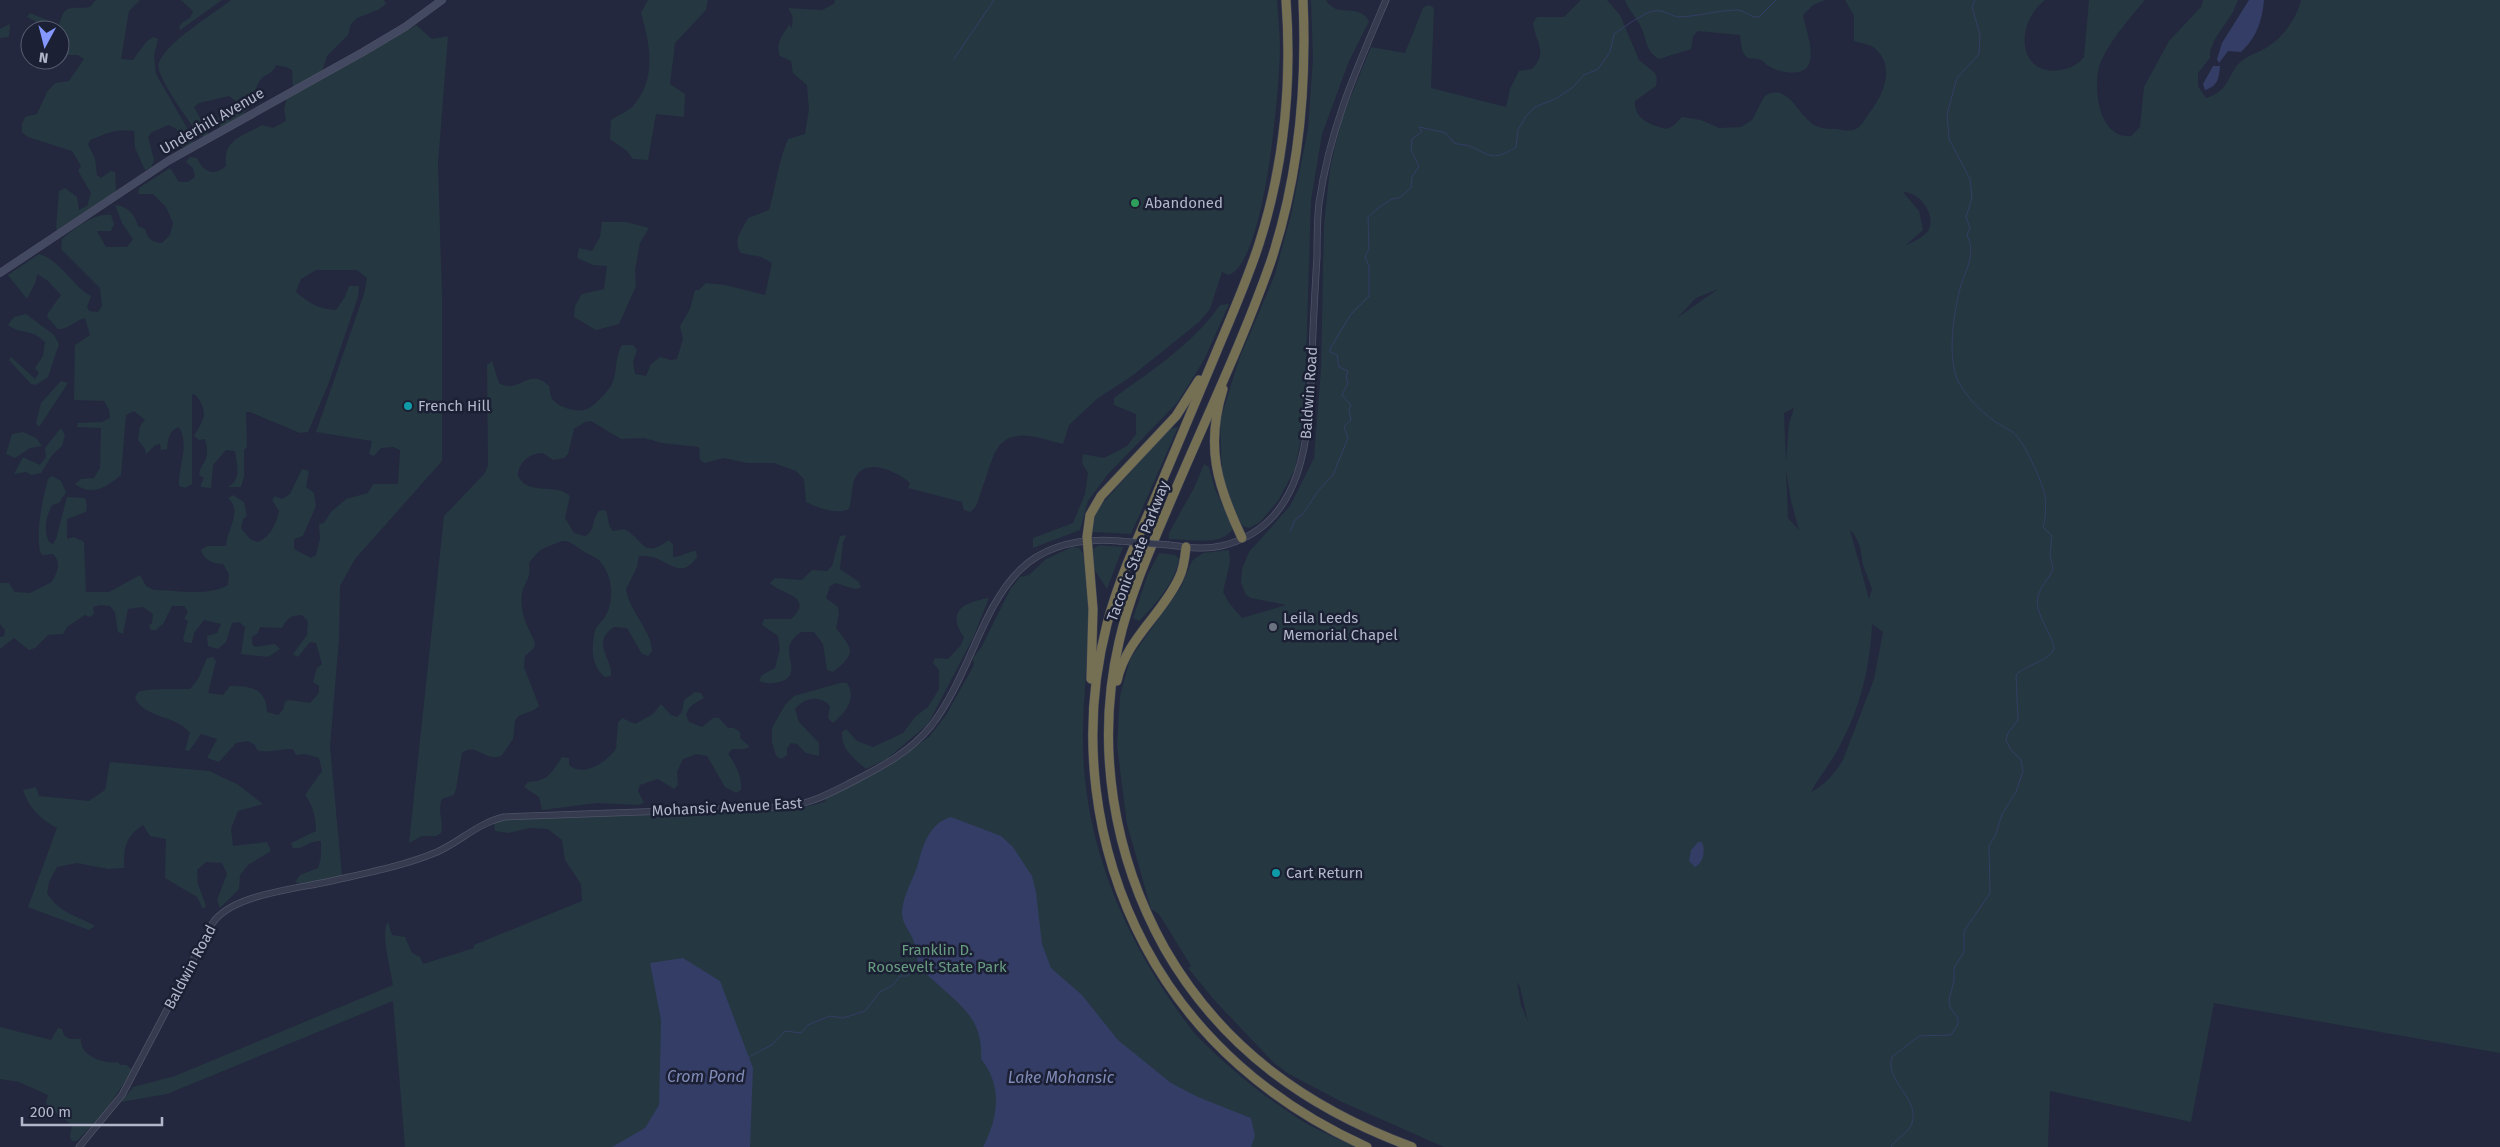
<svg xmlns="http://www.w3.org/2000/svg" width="2500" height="1147" font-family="'Fira Sans',sans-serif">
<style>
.green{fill:#253740;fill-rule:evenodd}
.water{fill:#343d65}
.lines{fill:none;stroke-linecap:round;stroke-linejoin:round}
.stream{stroke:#343d65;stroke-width:1}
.tertiary-casing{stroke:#4f5367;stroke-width:7}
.secondary-casing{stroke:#4f5367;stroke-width:8}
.motorway-casing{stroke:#3f4357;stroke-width:10}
.tertiary{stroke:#373b4f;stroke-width:5.5}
.secondary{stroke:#444962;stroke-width:7}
.motorway{stroke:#757053;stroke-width:9}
.tertiary-bridge-casing{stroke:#4f5367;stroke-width:7;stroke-linecap:butt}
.tertiary-bridge{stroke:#373b4f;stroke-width:5.5}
.leisure-dot{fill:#2e9e5b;stroke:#1c2034;stroke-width:2}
.culture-dot{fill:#0f9aa8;stroke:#1c2034;stroke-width:2}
.worship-dot{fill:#6b7280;stroke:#1c2034;stroke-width:2}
.labels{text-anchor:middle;stroke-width:5;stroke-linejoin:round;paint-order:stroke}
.street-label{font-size:15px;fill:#b3b7ca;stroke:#1c2034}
.poi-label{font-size:15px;fill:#b3b7ca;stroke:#1c2034;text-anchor:start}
.park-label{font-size:15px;fill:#689c80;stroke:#1c2034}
.water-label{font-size:16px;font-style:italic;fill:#808bb8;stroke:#1c2034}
</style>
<rect width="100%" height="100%" fill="#23283f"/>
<g class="green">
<path d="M 96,0 L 140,0 L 129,11 L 121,59 L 133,60 L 147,41 L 153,37 L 158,39 L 154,56 L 156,74 L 195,142 L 189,146 L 181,147 L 177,140 L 177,129 L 169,125 L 152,132 L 148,137 L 154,160 L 151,168 L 145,170 L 135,148 L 134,131 C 117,128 105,134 90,140 L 88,144 L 95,159 L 97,175 L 101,178 L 111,171 L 115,172 L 116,190 L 110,197 L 58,230 L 56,229 L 59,191 L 65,188 L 77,197 L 79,210 L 87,206 L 91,193 L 78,171 L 81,166 L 72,151 L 28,137 L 22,132 L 22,124 L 25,117 L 37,114 L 47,92 L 55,83 L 69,81 L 84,59 L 78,55 L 67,55 L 70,45 L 60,34 L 60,30 L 53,30 L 27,17 L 30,13 L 59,25 C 65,2 70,10 90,7 Z"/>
<path d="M 181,0 L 222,0 L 180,30 L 179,27 L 183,22 L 190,18 L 193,11 Z"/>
<path d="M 231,0 L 384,0 L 386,4 L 378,10 L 357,18 L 351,24 L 348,35 L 327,56 L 322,72 L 293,87 L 292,70 L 286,67 L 276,65 C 273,73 268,73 262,78 C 255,86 255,94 251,103 C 245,116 233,122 221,127 L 215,124 L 220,114 L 234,113 L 240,108 L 237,102 L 229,96 L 199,103 L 194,107 L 208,132 L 208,136 L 204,137 L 199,135 C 187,118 165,89 159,70 C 152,50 217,12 231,0 Z"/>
<path d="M 648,0 L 708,0 L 706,10 L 675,43 L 670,84 L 685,94 L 684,117 L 656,114 L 648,160 L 633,159 L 627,151 L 610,139 L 611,120 C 618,115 629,111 634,105 C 657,78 650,44 641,13 Z"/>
<path d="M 835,0 L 1277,0 C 1278,16 1280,33 1280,50 C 1279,89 1266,260 1229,275 L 1222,272 L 1210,309 L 1199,322 L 1132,376 L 1098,398 L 1069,425 L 1063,444 C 1038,438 1006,423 993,457 C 989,467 986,478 982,489 C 978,498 979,506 970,512 L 964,510 L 962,502 L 908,488 L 910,483 C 898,472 866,456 855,478 C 851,488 852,499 849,509 C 837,515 818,508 806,502 L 804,479 L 796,471 L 774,463 L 748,463 L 723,458 L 705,463 L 700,460 L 699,447 L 662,443 L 644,438 L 621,439 L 591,421 L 585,422 L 574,429 L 568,454 L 564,458 L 553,460 L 543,453 C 529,453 518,463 518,476 C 529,497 555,482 570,496 L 565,518 L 574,533 L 585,536 C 596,531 591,520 599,511 L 605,510 C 610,517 606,524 613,531 L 624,529 C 644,539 642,560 669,540 L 673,545 L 673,557 C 682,557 687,551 696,551 L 697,557 C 682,579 671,563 655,558 C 650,556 645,556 639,556 L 637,567 L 626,589 C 629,611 652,631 652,651 L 648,656 L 642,654 L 627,628 L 614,627 C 590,643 613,658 611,676 L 605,677 C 591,666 591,648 595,631 C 597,625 603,621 606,615 C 614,600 613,578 602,564 C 598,557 589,555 583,551 C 576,547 568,538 559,542 C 543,549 541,547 529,563 C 531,581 525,580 522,593 C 519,614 528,626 535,643 L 534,648 L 525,656 L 524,667 L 539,706 L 534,710 L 518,716 L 515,721 L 513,739 L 502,755 C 487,764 476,741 462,753 L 456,789 L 454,795 L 442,799 C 437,811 444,822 441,833 L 436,836 L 422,836 L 409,843 L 444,516 L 485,473 L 488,465 L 487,365 L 492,361 L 499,383 C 519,395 529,366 549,386 C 550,390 550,396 553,400 C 559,408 581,414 589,408 C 594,406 608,391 611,386 C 618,373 614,358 622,345 L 633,345 L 637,350 L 633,362 L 635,374 L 646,376 L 651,364 L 660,357 L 671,360 L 677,359 L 683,339 L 680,326 L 690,309 L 695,290 L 699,290 L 706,283 L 725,285 L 765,295 L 772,263 L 761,257 L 741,253 C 732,241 742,230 748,218 L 769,210 C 776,186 778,162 788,139 L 805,134 L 809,109 L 807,85 L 793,73 L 791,61 L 780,56 C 775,43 783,34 790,24 L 791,29 C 794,20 793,15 788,8 L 822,10 L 834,4 Z"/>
<path d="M 1311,0 L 1326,0 C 1336,19 1359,2 1369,21 L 1349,61 L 1322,134 L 1311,200 L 1304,423 L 1295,469 L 1278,501 L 1260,522 L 1249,528 L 1243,526 L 1236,515 L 1222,475 L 1220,421 L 1239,359 L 1274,277 L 1291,215 L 1308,129 L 1313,59 Z"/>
<path d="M 1581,0 L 1607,0 L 1620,15 L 1639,60 L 1655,73 L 1657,79 L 1656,86 L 1635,101 C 1633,119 1652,126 1667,129 L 1673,126 L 1682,117 L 1701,120 L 1719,128 L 1741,127 L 1752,120 L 1764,97 C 1786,80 1797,114 1814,125 C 1821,129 1829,129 1837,129 C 1842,130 1850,132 1856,129 C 1862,126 1866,117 1870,112 C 1885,92 1896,65 1873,47 C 1868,44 1860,43 1854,41 L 1854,16 L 1845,0 L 2045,0 C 2013,24 2018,81 2065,69 C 2073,67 2079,63 2084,57 L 2089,0 L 2145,0 C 2130,18 2112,38 2102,59 C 2091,81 2097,140 2131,136 L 2140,127 L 2144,87 L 2169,41 L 2201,7 L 2203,0 L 2238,0 L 2233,12 L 2215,39 L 2210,51 L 2210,58 L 2198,73 L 2198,86 L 2206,98 C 2233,90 2226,72 2243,60 C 2249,55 2257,53 2264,49 C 2282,39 2296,20 2301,0 L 2500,0 L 2500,1053 L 2214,1003 L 2191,1122 L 2050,1091 L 2048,1147 L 1444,1147 L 1342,1102 L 1289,1074 L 1274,1063 L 1216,1002 L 1188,968 L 1191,966 L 1159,914 L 1151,909 L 1127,824 L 1117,746 L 1120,696 L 1130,659 L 1181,587 L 1192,561 L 1203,553 L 1229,550 L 1230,562 L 1223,592 L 1229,603 L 1242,618 L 1286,605 L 1251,598 L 1246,595 L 1241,583 L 1242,569 L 1249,552 L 1290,506 L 1314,458 L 1321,369 L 1324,225 L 1330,168 L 1342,118 L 1371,47 L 1405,53 L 1423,8 L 1429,5 L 1434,8 L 1431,88 L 1506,107 L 1510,89 L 1519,71 L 1532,69 C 1549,51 1535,42 1533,23 L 1537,17 L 1564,17 ZM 1903,192 C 1920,192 1937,215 1928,231 C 1923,238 1912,242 1905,246 L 1923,230 L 1919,211 ZM 1718,289 L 1677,318 L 1696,298 ZM 1794,408 L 1789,424 L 1786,461 L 1784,413 ZM 1786,469 L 1791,501 L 1799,530 L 1788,518 ZM 1850,530 L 1854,534 L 1860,546 L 1863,565 L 1872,589 L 1869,599 ZM 1872,624 L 1883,632 L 1874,679 L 1843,760 C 1836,772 1824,786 1811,792 C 1819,777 1830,764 1838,749 C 1860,709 1870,669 1872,624 ZM 1517,982 L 1520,987 L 1528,1022 L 1521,1005 Z"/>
<path d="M 1625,0 L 1825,0 L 1813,5 L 1803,15 C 1806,29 1813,47 1810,61 C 1806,79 1778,73 1767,65 C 1765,64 1764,61 1761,60 C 1755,57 1748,61 1744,54 C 1741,50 1741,41 1740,35 L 1698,31 L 1693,36 L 1691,49 L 1659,59 C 1645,51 1647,38 1640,25 C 1635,16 1628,9 1625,0 Z"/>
<path d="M 10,24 L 9,37 L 0,38 L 0,29 Z"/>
<path d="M 416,25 L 432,39 L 448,36 L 438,163 L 442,297 L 442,461 L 355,559 L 340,586 L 339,638 L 330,746 L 342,876 L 303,885 L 295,882 L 300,875 L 318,868 L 321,858 L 321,841 C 310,840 303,850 293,848 L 291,843 L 316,831 C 316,818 313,805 305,795 L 322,771 L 319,758 L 305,754 L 296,755 L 293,749 C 280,748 268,754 257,750 L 255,745 L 248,741 L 236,743 L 219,762 L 207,758 L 217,739 L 201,734 L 189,751 L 185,750 L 190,733 C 177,715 145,719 135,698 L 138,692 C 146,688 178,689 190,689 L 198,679 L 207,658 L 213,657 L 216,661 L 208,693 L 223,695 L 230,686 C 251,686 266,688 267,712 L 278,715 L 283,710 L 285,702 L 289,700 L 310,703 L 319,693 L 319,686 L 313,682 L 317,668 L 322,664 L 316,643 L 310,642 L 298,657 L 293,654 L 307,635 L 308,622 L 302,615 C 291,615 287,618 282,628 L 260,627 L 258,633 L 252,637 L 252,644 L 255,647 L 275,644 L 280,649 L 268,657 L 241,654 L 245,627 L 239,622 L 232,623 L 226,642 L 218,649 L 208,646 L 207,636 L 217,633 L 221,624 L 204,620 L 194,633 L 192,643 L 185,642 L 183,639 L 188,621 L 184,619 L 188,612 L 184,606 L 172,606 L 163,624 L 156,630 L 151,630 L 149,625 L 152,623 L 153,614 L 143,607 L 128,609 L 123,634 L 118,632 L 115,612 L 110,606 L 100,605 L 93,607 L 94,614 L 90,617 L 85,615 L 67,627 L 63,634 L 48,635 L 35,648 L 29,650 L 14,638 L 0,649 L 0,637 L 4,636 L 5,630 L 0,624 L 0,583 L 9,583 L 15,592 L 30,593 L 52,582 C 57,572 62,563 53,554 L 43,555 L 40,552 C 36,529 42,502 48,479 L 52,476 L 61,481 L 66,492 L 59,503 L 52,505 C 46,518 43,529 49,542 L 53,544 L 56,539 L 67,497 L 85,498 L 87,506 L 86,512 L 67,519 L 67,539 L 74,537 L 84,542 L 86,592 L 109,592 L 140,575 L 146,586 L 154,590 C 177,590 207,597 228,585 L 229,574 L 223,564 C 212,563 205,561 201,550 L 207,546 L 226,546 C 227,529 243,512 228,498 L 233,495 L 244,502 L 247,516 L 243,519 L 241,528 L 250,539 L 257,542 C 269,539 277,523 279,511 L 272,500 L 275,496 L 282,499 L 290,494 L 302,469 L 309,471 L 306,487 L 314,493 L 316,506 L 303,536 L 294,539 L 294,549 L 311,558 L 316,555 L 320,539 L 319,524 L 324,523 L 331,512 L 346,499 L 368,493 L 373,484 L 398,484 L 400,450 L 393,447 L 381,448 L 374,456 L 369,454 L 372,441 L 316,432 L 364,294 L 367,278 L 357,270 L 316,270 L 301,279 L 296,292 C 309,303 318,309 336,310 L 345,297 L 349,286 L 359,286 L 358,297 L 328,385 L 308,432 L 300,433 L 250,412 L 246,412 L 247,447 L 244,450 L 244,476 L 241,487 L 228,487 C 242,479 237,465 235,451 L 226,450 L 213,465 L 211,488 L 201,487 L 201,484 L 204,478 L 199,475 C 200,461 212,463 205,439 L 199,440 L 194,436 C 204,418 209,414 196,395 L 192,394 L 192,484 L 185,488 L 179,486 C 178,466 190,447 179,427 C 169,430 168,439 167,449 L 161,450 L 160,444 L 155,445 L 146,454 L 145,449 L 138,440 L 140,426 L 145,420 L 134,411 L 126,415 L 121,475 C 107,487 92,497 75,484 L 81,479 L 94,478 L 100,468 L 101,428 L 77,427 L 78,423 L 102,422 L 110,418 L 109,410 L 104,401 L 74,400 L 75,345 L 90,335 L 85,318 C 76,320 68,330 58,329 L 47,317 L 48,313 L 61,295 L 48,281 L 37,274 L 36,281 L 27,299 L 8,275 L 39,254 C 62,261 71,285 91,296 L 87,307 L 89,311 L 98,312 L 102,306 L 100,288 L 61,249 L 62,239 C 75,228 94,213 111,215 L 114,224 L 111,231 L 97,231 L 106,247 L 127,247 L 133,239 L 122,223 L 115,205 C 127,206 135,214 138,226 L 145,229 C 147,238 153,243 162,243 L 170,235 L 173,223 L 166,207 L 153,194 L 138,194 L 139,188 L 170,168 L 179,182 L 188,182 L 195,177 L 193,168 L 186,162 L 190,157 L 197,158 C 203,172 214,177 226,166 C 223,139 242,137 262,125 L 273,128 L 286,121 L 284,109 L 287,98 Z"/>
<path d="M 602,222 L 626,222 L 649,228 L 640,243 L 635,270 L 636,286 L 619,324 L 596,330 L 574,317 L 575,306 L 582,294 L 604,289 L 607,266 L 593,265 L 577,258 L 579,248 L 592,251 L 600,237 Z"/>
<path d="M 1229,304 L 1204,360 L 1177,403 L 1108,474 L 1088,501 L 1080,530 L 1033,548 L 1033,538 L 1073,523 L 1085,494 L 1088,473 L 1082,463 L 1083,454 L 1104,458 L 1127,446 L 1136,434 L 1136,414 L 1114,405 L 1114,398 C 1152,370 1193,344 1220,305 Z"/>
<path d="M 26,314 L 54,335 L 59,344 L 48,377 L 36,385 L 31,384 L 9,360 L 11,357 L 35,379 L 39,373 L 35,368 L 43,356 L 45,342 C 31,328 21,335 8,325 L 14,317 Z"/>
<path d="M 61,381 L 68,383 L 39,427 L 36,423 L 41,403 Z"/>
<path d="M 1178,427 L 1131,534 L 1093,532 L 1095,515 L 1102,504 L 1169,429 Z"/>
<path d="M 61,428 L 65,435 L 62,446 L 52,455 L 41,473 L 32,475 L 26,472 L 14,474 L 23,457 L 40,465 L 46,457 L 45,448 Z"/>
<path d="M 23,432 L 36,438 L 42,446 L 30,448 L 15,458 L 6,454 L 12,434 Z"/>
<path d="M 1204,464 L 1209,467 L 1215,489 L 1233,528 C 1224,547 1187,539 1169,539 L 1169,533 L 1194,488 Z"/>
<path d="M 847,535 L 843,542 L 840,569 L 859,582 L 861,588 L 854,589 L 836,583 L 830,586 L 826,598 L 838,607 L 839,614 L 836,628 C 852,649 858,652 833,672 L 827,670 L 823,644 L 814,632 L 801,632 C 797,635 792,639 790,644 C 785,657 802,676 779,682 C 772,684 766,684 759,681 L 762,675 L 775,668 L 780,649 L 778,636 L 762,625 L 764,619 L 791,619 C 816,596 780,594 770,583 L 775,578 L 802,580 L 812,570 L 827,571 L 832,566 L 840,536 Z"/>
<path d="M 1099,545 L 1123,547 L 1107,589 L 1094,569 L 1093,549 Z"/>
<path d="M 1072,547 L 1079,548 L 1083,553 C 1096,616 1082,681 1083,745 C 1084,832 1116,917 1163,989 C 1175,1007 1187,1026 1202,1041 C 1231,1070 1273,1104 1309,1125 C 1324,1133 1341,1140 1357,1147 L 405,1147 L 393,1001 L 167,1094 L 121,1102 L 133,1087 L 175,1076 L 393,985 C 391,971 380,932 388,922 L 392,935 L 405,937 L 412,953 L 420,957 L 423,964 L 474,948 L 474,945 L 582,901 L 581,884 L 565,860 L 562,840 L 548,829 L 530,828 L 508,833 L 495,831 L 494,822 L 509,819 L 802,808 L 828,801 L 825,801 L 825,798 L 886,768 L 929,737 L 946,715 L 974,665 L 973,658 L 982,646 L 1011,588 L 1020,577 L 1029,575 L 1046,559 Z"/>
<path d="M 1159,553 L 1175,555 L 1179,559 C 1176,581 1155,605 1139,621 L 1133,618 L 1148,574 Z"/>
<path d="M 989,598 L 973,638 L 928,724 L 887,759 L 866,769 C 854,758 841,750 842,732 L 846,729 L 857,741 L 873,747 L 903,733 L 916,716 L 928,707 L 939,689 L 939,670 L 933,663 L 935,658 L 948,659 L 961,645 L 964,637 C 946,612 963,602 989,598 Z"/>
<path d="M 840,683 L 847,683 C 857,699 846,712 833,723 L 828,718 L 830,706 C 820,694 804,698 795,709 L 799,722 L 819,743 L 819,756 L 806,753 L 797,744 L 791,743 L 787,748 L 787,755 L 781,759 L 776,756 L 772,742 L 772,728 L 785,705 L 794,696 Z"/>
<path d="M 695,692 L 701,693 L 704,698 C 695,703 689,705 686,715 L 689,722 L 702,727 L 713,718 L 719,718 L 728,728 L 734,728 L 740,732 L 740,738 L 750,747 L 744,749 L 732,749 L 728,754 C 736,765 742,776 741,790 L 736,793 L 725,787 L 707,756 L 696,754 L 683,759 L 677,772 L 678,785 L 674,789 L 658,779 L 640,785 L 638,791 L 644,803 L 638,805 L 597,803 L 542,810 L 539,797 L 524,787 L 528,782 C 549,781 551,773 562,757 L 569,758 L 569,765 C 584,778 606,762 616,749 L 618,723 L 622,718 L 635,724 L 653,714 L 661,704 L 671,715 L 677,717 L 682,712 L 684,700 Z"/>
<path d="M 110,762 L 209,771 L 237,784 L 263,804 L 238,811 L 231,829 L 233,846 L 267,842 L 271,851 L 248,865 L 240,875 L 239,889 L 220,908 L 217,900 L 227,874 L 222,863 L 206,862 L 197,870 L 198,884 L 206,906 L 203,909 L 197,897 L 165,878 L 166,839 L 150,836 L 143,825 C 125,837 124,847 124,868 L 108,869 L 77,863 L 57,867 L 49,882 L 47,893 C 59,913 76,915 95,926 L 89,930 L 28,907 L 57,828 C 40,819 29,808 23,790 L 36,787 L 39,796 L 89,801 L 105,790 Z"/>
<path d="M 0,1027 L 51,1040 L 58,1028 L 62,1029 L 64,1035 L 69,1039 L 81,1039 C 79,1055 104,1065 118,1062 L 120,1065 L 126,1065 L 133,1070 L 103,1114 L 77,1141 L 72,1141 L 70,1137 L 72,1125 L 48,1107 L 46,1102 L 48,1095 L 19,1082 L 0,1079 Z"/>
</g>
<g class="water">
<path d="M 2249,0 L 2264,0 C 2262,21 2257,37 2241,52 L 2228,51 L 2219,63 L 2217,59 L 2222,43 Z"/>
<path d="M 2213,66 L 2220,66 C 2219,78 2218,86 2205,90 L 2203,84 Z"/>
<path d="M 951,817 L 1001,836 L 1013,847 L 1032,876 L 1036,892 L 1042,944 L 1051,968 L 1082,995 L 1118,1040 L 1171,1083 L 1198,1097 L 1251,1118 L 1255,1136 L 1251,1147 L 983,1147 C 998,1118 1003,1086 981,1059 C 983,1018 961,1006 934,981 C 930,977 921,971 919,965 C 916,958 916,950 914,942 C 910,931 901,923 902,911 C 904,893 913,880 918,864 C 923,844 930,823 951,817 Z"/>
<path d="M 1698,842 L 1702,842 C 1706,851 1703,863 1695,867 L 1689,861 L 1691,850 Z"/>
<path d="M 683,958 L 720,981 L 753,1068 L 750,1147 L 612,1147 L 645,1128 L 659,1105 L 661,1020 L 650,963 Z"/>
</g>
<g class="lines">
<g class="stream">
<path d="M 954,59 L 994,0"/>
<path d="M 1290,532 L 1295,520 L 1303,514 L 1318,491 L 1333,475 L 1348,438 L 1344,427 L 1351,420 L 1349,410 L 1351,405 L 1342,395 L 1348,383 L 1346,377 L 1348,371 L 1339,367 L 1337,355 L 1330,352 L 1330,349 L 1351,314 L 1369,296 L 1369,266 L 1365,257 L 1369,249 L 1368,217 L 1378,208 L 1392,199 L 1399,198 L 1411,188 L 1412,177 L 1419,166 L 1411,150 L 1412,139 L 1422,132 L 1419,127 L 1446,133 L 1454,143 C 1459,145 1464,144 1469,146 C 1490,154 1491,163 1516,147 L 1518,130 L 1526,116 L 1535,107 L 1555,99 L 1572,88 L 1584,75 L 1598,69 L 1610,52 L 1614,34 C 1623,28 1644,12 1654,11 C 1664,9 1671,17 1680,17 C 1699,16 1716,11 1734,10 C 1745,9 1749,18 1759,17 L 1776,0"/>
<path d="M 749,1057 L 773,1044 L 785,1031 L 801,1033 L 808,1025 L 830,1016 L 843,1018 L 865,1011 L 880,992 L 893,985 L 900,976 L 907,976 L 919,966"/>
<path d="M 1891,1147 C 1896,1138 1909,1133 1912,1123 C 1920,1098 1884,1081 1892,1057 L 1919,1036 L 1951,1035 L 1958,1024 L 1958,1018 L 1950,1007 L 1949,1000 L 1954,981 L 1954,968 L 1964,952 L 1964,931 L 1990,893 L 1989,846 L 1996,834 L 2002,814 L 2016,792 L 2023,771 L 2021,760 L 2011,750 L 2006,740 L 2008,733 L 2018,720 L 2016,675 C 2025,665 2052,660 2054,648 C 2051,630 2032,612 2039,593 C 2042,584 2050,578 2053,569 L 2050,555 L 2052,536 L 2043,527 C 2046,517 2046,507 2045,497 C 2044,485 2022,436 2011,431 C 1990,420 1972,405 1959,383 C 1946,359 1954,310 1961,285 C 1967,267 1976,253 1967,235 L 1970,228 L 1966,217 L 1972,198 L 1970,179 L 1949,139 L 1947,114 L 1957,78 L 1979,54 L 1980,35 L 1972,7 L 1975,0"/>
</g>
<g class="tertiary-casing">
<g id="tertiary">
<path d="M 1169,545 C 1186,547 1204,550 1221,546 C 1308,526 1309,429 1312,358 C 1313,324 1315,290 1317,256 C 1317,239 1317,221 1319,203 C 1330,127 1356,70 1386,0"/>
<path d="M 79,1147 L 122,1095 L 212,924 C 231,894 297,889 331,881 C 366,873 404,866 437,852 C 461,841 478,823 504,817 L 780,807 C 808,806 830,793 854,781 C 883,766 910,752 931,726 C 992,646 984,530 1119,541"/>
</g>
</g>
<g class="secondary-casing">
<path id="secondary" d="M 0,273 L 168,161 L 363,52 L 405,27 L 442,0"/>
</g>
<g class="motorway-casing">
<g id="motorway">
<path d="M 1286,0 C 1292,82 1284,166 1259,244 C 1247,281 1231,317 1216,353 C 1195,403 1174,453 1153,503 C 1136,542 1118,582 1107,624 C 1079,732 1093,848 1145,946 C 1194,1038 1273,1105 1367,1147"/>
<path d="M 1303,0 C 1307,89 1299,176 1271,261 C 1242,344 1203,424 1169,505 C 1150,550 1130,594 1119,642 C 1095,746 1113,856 1165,949 C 1222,1048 1307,1108 1412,1147"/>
<path d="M 1223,389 C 1205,447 1217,485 1242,538"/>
<path d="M 1091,679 L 1093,609 L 1087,537 L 1090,515 L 1101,496 L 1176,416 L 1199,380"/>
<path d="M 1117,681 C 1126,639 1162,615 1179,578 C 1184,568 1185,557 1186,547"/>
</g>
</g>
<use href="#tertiary" class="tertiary"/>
<use href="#secondary" class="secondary"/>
<use href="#motorway" class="motorway"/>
<g class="tertiary-bridge-casing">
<path id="tertiary-bridge" d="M 1119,541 L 1169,545"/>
</g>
<use href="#tertiary-bridge" class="tertiary-bridge"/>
</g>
<circle class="leisure-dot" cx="1135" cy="203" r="5"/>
<g class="culture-dot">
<circle cx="408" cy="406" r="5"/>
<circle cx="1276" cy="873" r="5"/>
</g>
<circle class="worship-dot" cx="1273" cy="627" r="5"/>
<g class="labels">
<g class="street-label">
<text transform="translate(212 121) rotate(-30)" y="5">Underhill Avenue</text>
<text transform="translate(1309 393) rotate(-86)" y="5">Baldwin Road</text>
<text transform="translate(1138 551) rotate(-69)" y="5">Taconic State Parkway</text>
<text transform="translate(727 807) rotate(-3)" y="5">Mohansic Avenue East</text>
<text transform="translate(190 967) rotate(-62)" y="5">Baldwin Road</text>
</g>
<g class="poi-label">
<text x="1145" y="208">Abandoned</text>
<text x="418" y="411">French Hill</text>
<text x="1283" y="623">Leila Leeds<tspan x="1283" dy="17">Memorial Chapel</tspan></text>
<text x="1286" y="878">Cart Return</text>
</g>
<g class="park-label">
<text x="937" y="955">Franklin D.<tspan x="937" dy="17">Roosevelt State Park</tspan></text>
</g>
<g class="water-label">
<text x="706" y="1082">Crom Pond</text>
<text x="1061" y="1083">Lake Mohansic</text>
</g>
</g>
<g transform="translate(45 45) rotate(187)"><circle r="24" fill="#1c2034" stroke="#585c70"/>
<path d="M0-4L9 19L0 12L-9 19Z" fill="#8498fe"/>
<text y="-8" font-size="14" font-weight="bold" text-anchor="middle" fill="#b3b7ca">N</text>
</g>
<path d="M22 1117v8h140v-8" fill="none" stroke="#b3b7ca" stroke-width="2.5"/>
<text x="30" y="1117" font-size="15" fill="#b3b7ca" stroke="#1c2034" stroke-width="4" paint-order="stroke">200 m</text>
</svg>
